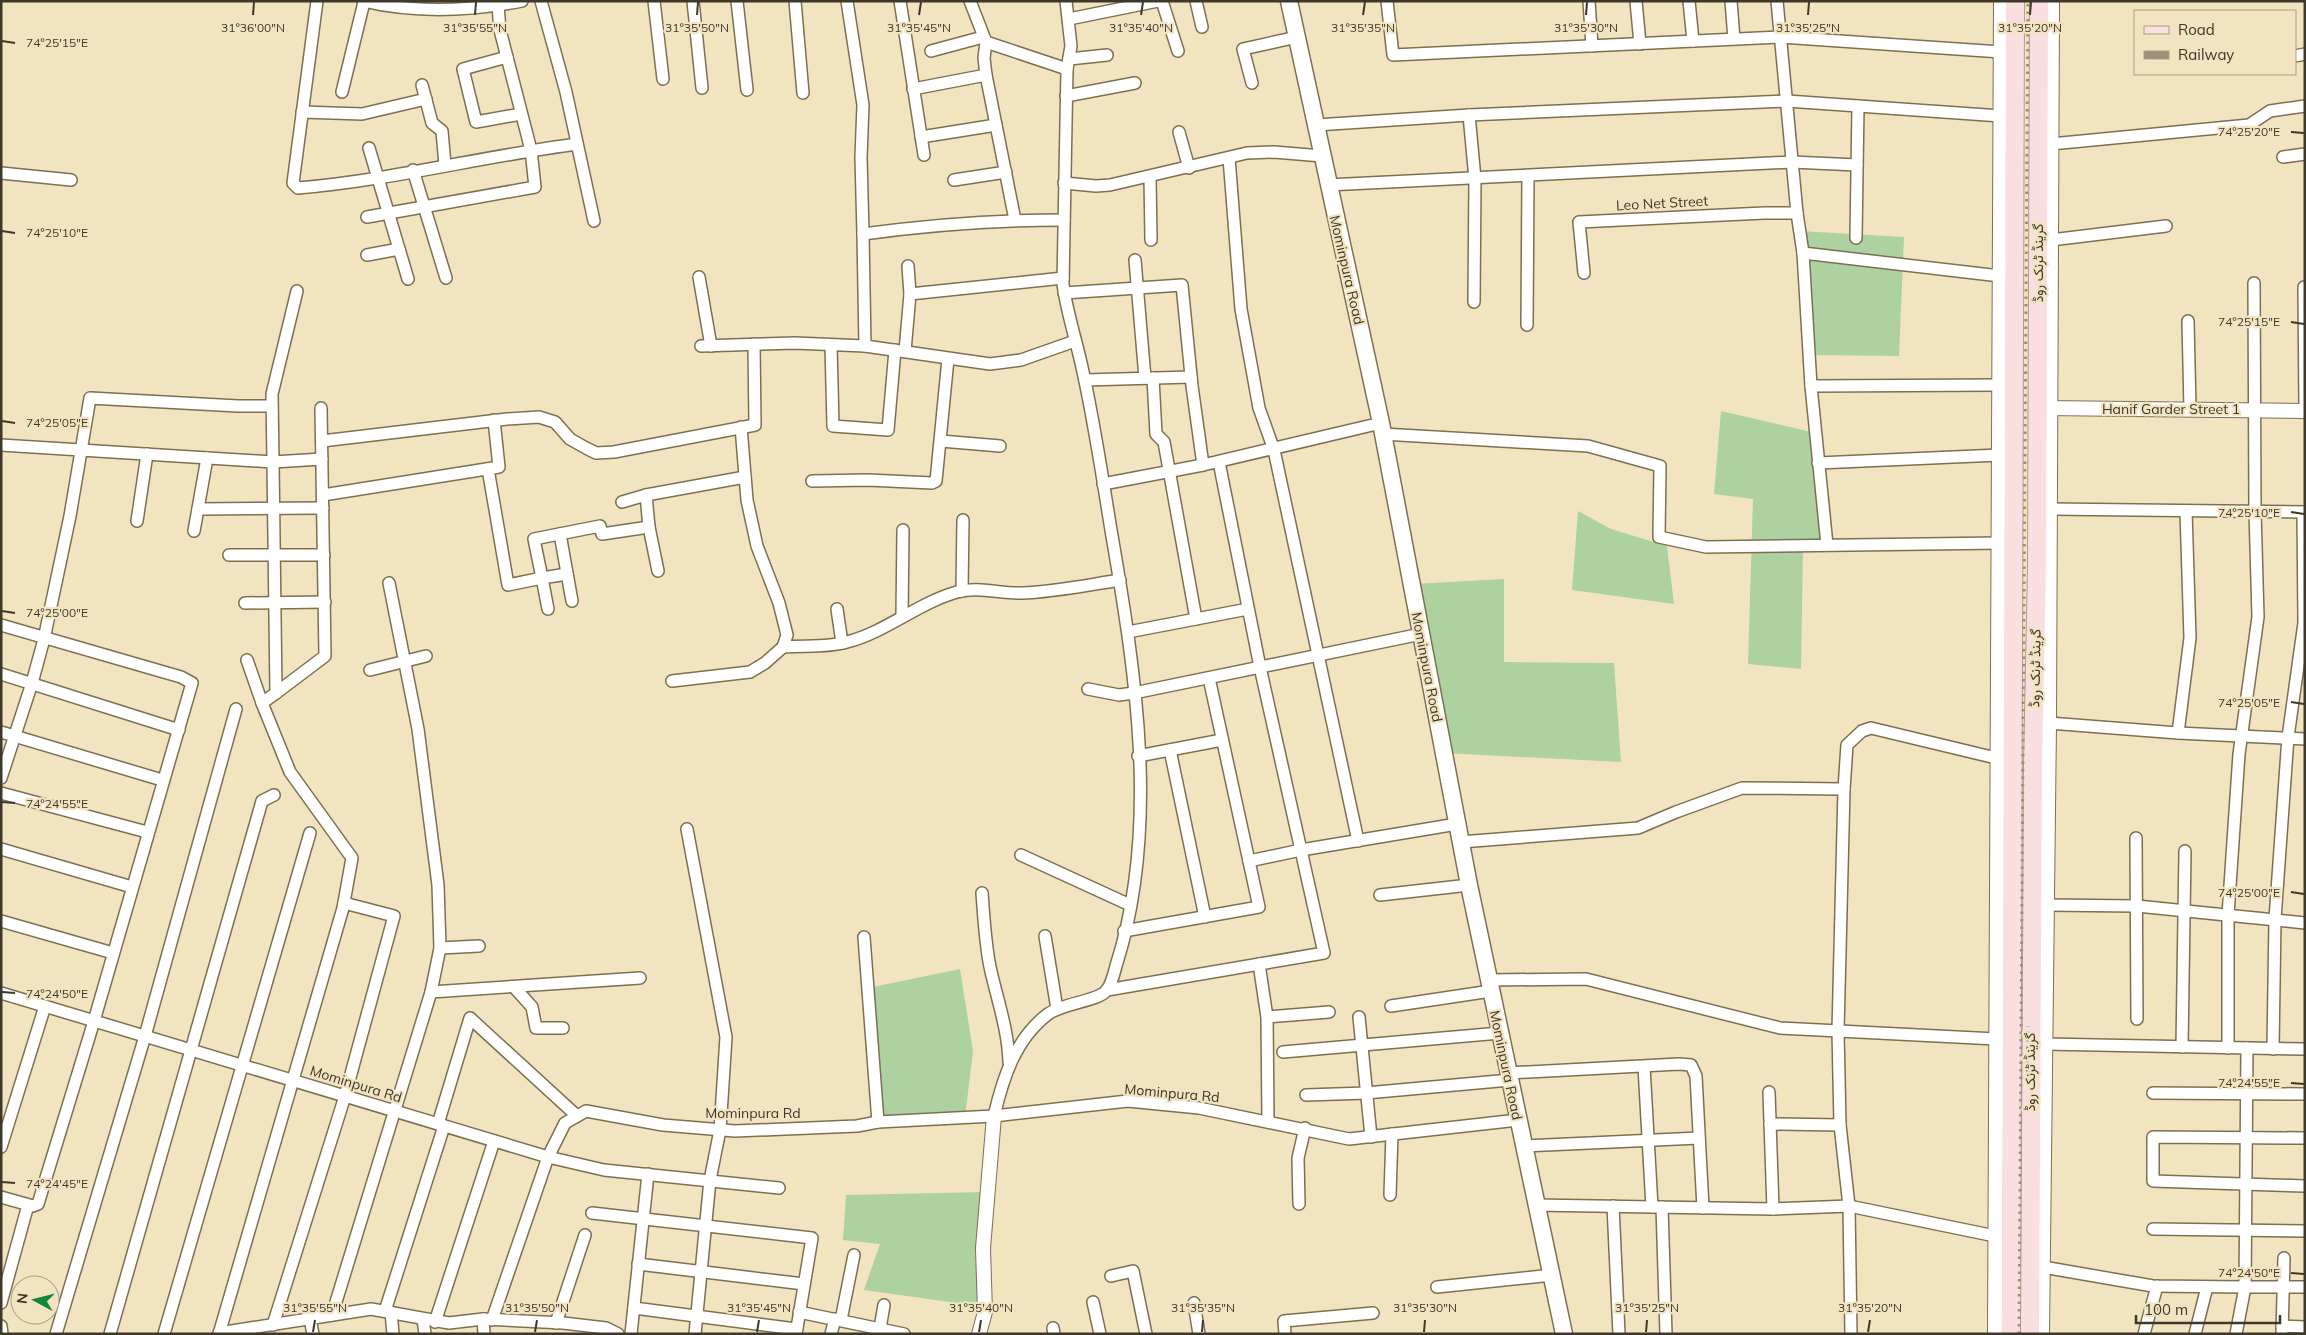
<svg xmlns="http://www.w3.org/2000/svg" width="2306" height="1335" font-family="Mulish,Vazirmatn,sans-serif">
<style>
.grass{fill:#add1a0}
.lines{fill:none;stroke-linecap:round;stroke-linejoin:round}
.minor-casing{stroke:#7d7050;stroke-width:14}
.tertiary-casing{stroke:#7d7050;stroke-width:16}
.secondary-casing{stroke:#7d7050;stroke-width:19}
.primary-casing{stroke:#b79793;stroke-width:20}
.minor{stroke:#fff;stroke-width:11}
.tertiary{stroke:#fff;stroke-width:14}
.secondary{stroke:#fff;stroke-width:16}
.primary{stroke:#fbdfe0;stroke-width:18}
.rail{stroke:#9b9178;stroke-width:3;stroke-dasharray:2.5 5;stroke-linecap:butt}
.ticks{fill:none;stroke:#3e382a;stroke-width:2}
.labels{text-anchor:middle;stroke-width:4.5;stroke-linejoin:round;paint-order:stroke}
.street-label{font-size:14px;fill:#3e382a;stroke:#f3e4c1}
.ticks-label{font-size:12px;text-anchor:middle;fill:#3e382a;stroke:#f3e4c1;stroke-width:4.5;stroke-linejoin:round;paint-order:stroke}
</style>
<rect width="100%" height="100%" fill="#f3e4c1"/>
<g class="grass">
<path d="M 1800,231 L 1904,237 L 1899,356 L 1809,355 Z"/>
<path d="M 1721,411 L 1816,433 L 1827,545 L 1803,546 L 1801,669 L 1748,664 L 1753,499 L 1714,494 Z"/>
<path d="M 1578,511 L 1611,529 L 1667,546 L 1674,604 L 1572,590 Z"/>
<path d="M 1504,579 L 1504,662 L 1614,663 L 1621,762 L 1444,753 L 1412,584 Z"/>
<path d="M 960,969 L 973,1051 L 965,1117 L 878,1122 L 868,988 Z"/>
<path d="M 988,1192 L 985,1307 L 864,1290 L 880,1244 L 843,1240 L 846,1195 Z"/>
</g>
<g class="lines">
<g class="minor-casing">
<g id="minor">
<path d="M 317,1 L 293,183 L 298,188 C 392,180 484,156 577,144"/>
<path d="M 363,1 C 414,13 470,11 522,1"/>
<path d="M 541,1 L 566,92 L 594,221"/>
<path d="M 654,1 L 663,79"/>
<path d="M 693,1 L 702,88"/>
<path d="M 737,1 L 747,90"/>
<path d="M 795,1 L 803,93"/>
<path d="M 847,1 L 863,105 L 861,157 L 863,234"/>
<path d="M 900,1 L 924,155"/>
<path d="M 970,1 L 986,42 L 1067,69 L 1063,284 C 1067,314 1077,342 1083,372 C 1095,426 1103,482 1112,536 C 1136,675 1160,829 1116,966 C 1114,974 1111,986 1106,991 C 1098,1001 1063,1003 1048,1014 C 1015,1039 1003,1078 994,1116"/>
<path d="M 1066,1 L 1071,46 L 1067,69"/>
<path d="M 1162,1 L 1178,51"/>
<path d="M 1196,1 L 1202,27"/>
<path d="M 1387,1 L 1393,55 L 1781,37 L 2001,52"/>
<path d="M 1589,1 L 1592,46"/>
<path d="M 1636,1 L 1640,44"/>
<path d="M 1689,1 L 1693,41"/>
<path d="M 1731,1 L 1734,39"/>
<path d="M 1777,1 L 1797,213 L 1803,253 L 1811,386 L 1827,545"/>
<path d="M 1069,19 L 1158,1"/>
<path d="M 986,42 L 984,58 L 986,75 L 1015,220"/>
<path d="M 931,51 L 983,37"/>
<path d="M 2295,56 L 2305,54"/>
<path d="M 507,57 L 463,69 L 476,122 L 521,114"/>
<path d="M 1069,59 L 1107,55"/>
<path d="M 1252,83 L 1243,49 L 1297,37"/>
<path d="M 422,85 L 432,123 L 442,131 L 445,165"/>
<path d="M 913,89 L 986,75"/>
<path d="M 342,92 L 364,2"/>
<path d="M 1066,96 L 1135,83"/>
<path d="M 302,112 L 362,114 L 426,99"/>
<path d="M 1469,115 L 1475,179 L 1474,302"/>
<path d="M 1316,125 L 1469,115 L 1787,101 L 2001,116"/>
<path d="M 1179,132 L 1189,168"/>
<path d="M 921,137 L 996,125"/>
<path d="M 2051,144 L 2249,125 L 2270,111 L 2305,106"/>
<path d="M 369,148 L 408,279"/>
<path d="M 2283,157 L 2305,154"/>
<path d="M 1229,158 L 1241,309 L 1259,408 L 1274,450 L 1358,841"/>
<path d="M 413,170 L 446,278"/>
<path d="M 1,173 L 71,180"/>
<path d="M 1150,177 L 1151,240"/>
<path d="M 954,180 L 1006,172"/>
<path d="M 1064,183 L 1096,186 L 1110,185 L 1247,153 L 1274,152 L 1322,156"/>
<path d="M 1327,185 L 1792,162 L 1857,165"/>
<path d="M 367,217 L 535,187 L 531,150 L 500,30 L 498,6"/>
<path d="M 1856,238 L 1858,106"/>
<path d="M 2051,240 L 2166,226"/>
<path d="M 1803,253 L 2000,276"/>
<path d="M 367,255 L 399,249"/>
<path d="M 1135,260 L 1145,378"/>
<path d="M 908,266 L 910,294"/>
<path d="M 1584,273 L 1579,222 L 1764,213 L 1797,213"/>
<path d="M 699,277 L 711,346"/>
<path d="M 2304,287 L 2305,411"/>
<path d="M 297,291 L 272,394 L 273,462 L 322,459"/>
<path d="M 1064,293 L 1182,285 L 1192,386 L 1203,465"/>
<path d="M 2188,321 L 2190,409"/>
<path d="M 1527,325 L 1528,176"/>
<path d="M 831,345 L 833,426 L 888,430 L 895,350"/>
<path d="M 701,346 L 795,343 L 865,346 L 990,364 L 1021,360 L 1075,341"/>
<path d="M 865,346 L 863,234 C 930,225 997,220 1064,220"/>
<path d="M 905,351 L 910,294 L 1063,278"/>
<path d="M 1153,378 L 1156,434 L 1164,442 L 1196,619"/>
<path d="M 1085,380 L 1191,377"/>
<path d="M 1811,386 L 1999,385"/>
<path d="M 741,427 L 747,500 L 757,546 L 779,603 L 787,635 L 783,647"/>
<path d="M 1383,434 L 1588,446 L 1660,466 L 1659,537 L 1706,547 L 1999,543"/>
<path d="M 322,441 L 507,419 L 539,417 L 555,422 L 570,439 L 586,448 L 596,453 L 614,452 L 755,425 L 754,344"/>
<path d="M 941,441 L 1000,446"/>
<path d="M 1,445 L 273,462 L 276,693 L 262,703 L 290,772 L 352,858 L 343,908 L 219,1334"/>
<path d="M 1818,463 L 1999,455"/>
<path d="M 488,469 L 508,585 L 542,578 L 534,539 L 600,526 L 602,534 L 649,527"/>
<path d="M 812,481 L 868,480 L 932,483 L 936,481 L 948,359"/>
<path d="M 1103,484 L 1203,465 L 1381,423"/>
<path d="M 323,495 L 499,467 L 494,420"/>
<path d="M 646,495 L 649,527 L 658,571"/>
<path d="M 622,502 L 646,495 L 745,477"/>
<path d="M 198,509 L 323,508"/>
<path d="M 2050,509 L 2305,512"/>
<path d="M 137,521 L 147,454"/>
<path d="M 194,531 L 207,458"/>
<path d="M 560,534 L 572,601"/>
<path d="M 229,555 L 324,555"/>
<path d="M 962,591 L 963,520"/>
<path d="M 245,603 L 325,602"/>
<path d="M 548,609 L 542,578 L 567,574"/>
<path d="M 837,609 L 842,643"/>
<path d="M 902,617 L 903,530"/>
<path d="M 1,625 L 181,677 L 192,683 L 94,1021 L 38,1204 L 33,1206 L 1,1197"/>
<path d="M 1128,632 L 1248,609"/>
<path d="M 247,660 L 262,703"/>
<path d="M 370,670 L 426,656"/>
<path d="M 1,674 L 179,730"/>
<path d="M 672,681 L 750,672 L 765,663 L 783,647 C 804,645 826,648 847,642 C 886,632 918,603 957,592 C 979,586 1000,594 1022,593 C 1054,592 1087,585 1120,580"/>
<path d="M 1088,689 L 1119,695 L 1134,693 L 1421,634"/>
<path d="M 276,693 L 325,656 L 321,408"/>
<path d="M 2049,723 L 2178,733 L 2305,739"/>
<path d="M 1,732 L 162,780"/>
<path d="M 2178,733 L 2190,638 L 2186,511"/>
<path d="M 1170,750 L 1205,917"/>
<path d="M 1138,756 L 1222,740"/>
<path d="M 1,778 L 32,683 L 44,639 L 70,516 L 90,398 L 238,406 L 271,406"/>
<path d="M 1,793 L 147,832"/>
<path d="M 687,829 L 726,1037 L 720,1130 L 710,1180 L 695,1334"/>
<path d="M 2136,838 L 2137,1019"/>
<path d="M 1461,842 L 1638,828 L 1676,812 L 1742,788 L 1844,789"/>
<path d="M 1,849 L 132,887"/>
<path d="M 1021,855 L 1130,905"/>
<path d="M 1249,861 L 1301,850 L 1457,824"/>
<path d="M 982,893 C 984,918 985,942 990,967 C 997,999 1008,1029 1009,1062"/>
<path d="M 1380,895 L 1469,885"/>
<path d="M 2046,905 L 2137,906 L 2305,923"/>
<path d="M 1,921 L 113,953"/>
<path d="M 1124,931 L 1259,907 L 1209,678"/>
<path d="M 1045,936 L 1057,1009"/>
<path d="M 864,937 L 878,1122"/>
<path d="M 440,948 L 479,946"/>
<path d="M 1259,964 L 1267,1017 L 1268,1121"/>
<path d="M 1489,980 L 1586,979 L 1780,1028 L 1996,1039"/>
<path d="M 514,987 L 532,1007 L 536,1028 L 563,1028"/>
<path d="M 1107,990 L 1324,953 L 1260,667 L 1219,462"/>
<path d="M 431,992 L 640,978"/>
<path d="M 1,993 L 548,1157 L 565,1123 L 586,1111 L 663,1125 L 735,1131 L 857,1126 L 878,1122 L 994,1116 L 1128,1101 L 1199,1108 L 1349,1139 L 1518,1120"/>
<path d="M 1391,1006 L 1491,991"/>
<path d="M 1267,1017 L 1329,1012"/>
<path d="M 1359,1017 L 1371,1137"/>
<path d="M 2045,1044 L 2305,1049"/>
<path d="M 2182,1047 L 2185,851"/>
<path d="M 2228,1048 L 2228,915 L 2239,754 L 2258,617 L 2255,511 L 2254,283"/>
<path d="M 2273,1049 L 2275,919 L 2288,737 L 2304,623 L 2303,512"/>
<path d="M 1283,1052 L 1500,1033"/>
<path d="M 1644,1067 L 1652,1207"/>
<path d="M 1508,1073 L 1679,1064 L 1691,1065 L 1696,1076 L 1703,1208"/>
<path d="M 1769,1092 L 1773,1209"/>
<path d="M 2153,1093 L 2305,1094"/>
<path d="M 1306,1095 L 1366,1093 L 1510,1080"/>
<path d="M 438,1124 L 470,1018 L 577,1116"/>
<path d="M 1770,1124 L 1840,1125"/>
<path d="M 2305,1138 L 2153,1137 L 2153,1181 L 2305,1186"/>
<path d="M 1523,1146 L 1699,1138"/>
<path d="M 1,1147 L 45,1006"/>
<path d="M 1390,1195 L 1392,1134"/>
<path d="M 1299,1204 L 1298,1158 L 1305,1128"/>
<path d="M 1535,1205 L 1773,1209 L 1849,1206 L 1995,1236"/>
<path d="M 1613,1206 L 1619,1334"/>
<path d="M 1662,1207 L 1666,1334"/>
<path d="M 592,1213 L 812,1238 L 796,1334"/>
<path d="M 2153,1229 L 2305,1231"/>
<path d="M 638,1264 L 804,1284"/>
<path d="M 2043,1267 L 2153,1286 L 2245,1287 L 2247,1048"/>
<path d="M 1111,1276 L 1133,1271 L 1146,1334"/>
<path d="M 1437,1287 L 1552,1275"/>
<path d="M 1093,1302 L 1100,1334"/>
<path d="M 1,1303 L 28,1205"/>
<path d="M 1194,1303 L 1199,1334"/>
<path d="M 634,1308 L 796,1329"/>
<path d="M 385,1311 L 444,1126"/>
<path d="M 391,1312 L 393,1334"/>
<path d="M 799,1312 L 904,1334"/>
<path d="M 332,1315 L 431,992 L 440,948 L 438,885 L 418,729 L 389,583"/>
<path d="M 310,1319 L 313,1334"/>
<path d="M 423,1319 L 425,1334"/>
<path d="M 483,1319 L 484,1334"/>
<path d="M 492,1320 L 548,1157 L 604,1170 L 779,1188"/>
<path d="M 841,1320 L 854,1255"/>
<path d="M 435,1322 L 494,1141"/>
<path d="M 556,1323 L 585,1235"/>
<path d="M 273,1325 L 345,1096 L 394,916 L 344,903"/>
<path d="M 1,1326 L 2,1334"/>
<path d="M 2282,1326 L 2305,1327"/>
<path d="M 1053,1328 L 1054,1334"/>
<path d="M 219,1333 L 371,1309 L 449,1323 L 483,1319 L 563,1323 L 606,1328 L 618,1334"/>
<path d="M 56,1334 L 145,1036 L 236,709"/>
<path d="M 110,1334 L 262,801 L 274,795"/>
<path d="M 164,1334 L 310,833"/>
<path d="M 631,1334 L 648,1174"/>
<path d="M 831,1334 L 835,1319"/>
<path d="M 879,1334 L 884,1305"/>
<path d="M 1285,1334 L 1284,1321 L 1373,1313"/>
<path d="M 1851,1334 L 1849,1206 L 1840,1125 L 1838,1031 L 1844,789 L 1847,745 L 1862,731 L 1871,728 L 1996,758"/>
<path d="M 2144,1334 L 2157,1286"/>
<path d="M 2195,1334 L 2207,1287"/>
<path d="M 2236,1334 L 2245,1287 L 2305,1287"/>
<path d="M 2282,1334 L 2284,1258"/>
</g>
</g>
<g class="tertiary-casing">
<g id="tertiary">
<path d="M 2043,408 L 2305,411"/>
<path d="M 979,1334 L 985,1312 L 983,1248 L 994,1116"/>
<path d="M 1995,1334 L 2001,1"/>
<path d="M 2042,1334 L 2049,723 L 2052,1"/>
</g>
</g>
<g class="secondary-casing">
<path id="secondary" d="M 1289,1 L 1381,423 L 1469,885 L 1564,1334"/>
</g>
<g class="primary-casing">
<g id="primary">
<path d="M 2011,1334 L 2015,1"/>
<path d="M 2030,1334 L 2033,763 L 2037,568 L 2039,1"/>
</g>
</g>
<use href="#minor" class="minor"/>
<use href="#tertiary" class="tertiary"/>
<use href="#secondary" class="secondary"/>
<use href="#primary" class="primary"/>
<g class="rail">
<path d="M 2027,1079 L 2028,1026"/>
<path d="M 2019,1334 L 2028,1"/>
</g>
</g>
<path class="ticks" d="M 253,15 L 254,2M 475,15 L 476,2M 697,15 L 698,2M 919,15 L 921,2M 1141,15 L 1143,2M 1363,15 L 1365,2M 1586,15 L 1587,2M 1808,15 L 1809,2M 2030,15 L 2031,2M 2,41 L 15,43M 2291,132 L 2304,133M 2,231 L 15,233M 2291,322 L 2304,324M 2,421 L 15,423M 2291,512 L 2304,514M 2,611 L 15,613M 2291,702 L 2304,704M 2,802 L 15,803M 2291,892 L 2304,894M 2,992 L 15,993M 2291,1083 L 2304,1084M 2,1182 L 15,1183M 2291,1273 L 2304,1274M 313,1332 L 315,1320M 535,1332 L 537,1320M 757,1332 L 759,1320M 979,1332 L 981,1320M 1202,1332 L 1203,1320M 1424,1332 L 1425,1320M 1646,1332 L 1647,1320M 1868,1332 L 1870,1320"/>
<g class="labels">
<g class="street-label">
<text transform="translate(1662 203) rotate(-3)" y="5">Leo Net Street</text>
<text transform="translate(2038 263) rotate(-90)" y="5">گرینڈ ٹرنک روڈ</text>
<text transform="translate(1347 270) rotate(77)" y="5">Mominpura Road</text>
<text x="2171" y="414">Hanif Garder Street 1</text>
<text transform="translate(1427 667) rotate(79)" y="5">Mominpura Road</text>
<text transform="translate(2035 668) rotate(-89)" y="5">گرینڈ ٹرنک روڈ</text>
<text transform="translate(1506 1065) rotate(78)" y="5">Mominpura Road</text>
<text transform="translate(2030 1072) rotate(-90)" y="5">گرینڈ ٹرنک روڈ</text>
<text transform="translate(356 1084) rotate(17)" y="5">Mominpura Rd</text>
<text transform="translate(1172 1093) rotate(5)" y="5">Mominpura Rd</text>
<text x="753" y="1118">Mominpura Rd</text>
</g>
</g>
<g class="ticks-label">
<text x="919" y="32">31°35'45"N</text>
<text x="1363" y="32">31°35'35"N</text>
<text x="2030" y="32">31°35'20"N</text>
<text x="253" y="32">31°36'00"N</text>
<text x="475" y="32">31°35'55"N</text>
<text x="697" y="32">31°35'50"N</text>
<text x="1141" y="32">31°35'40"N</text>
<text x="1586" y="32">31°35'30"N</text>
<text x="1808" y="32">31°35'25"N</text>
<text x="57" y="47">74°25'15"E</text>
<text x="2249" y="136">74°25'20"E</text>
<text x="57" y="237">74°25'10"E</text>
<text x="2249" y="326">74°25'15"E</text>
<text x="57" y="427">74°25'05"E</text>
<text x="2249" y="517">74°25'10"E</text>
<text x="57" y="617">74°25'00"E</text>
<text x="2249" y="707">74°25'05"E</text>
<text x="57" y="808">74°24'55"E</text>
<text x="2249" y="897">74°25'00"E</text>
<text x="57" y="998">74°24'50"E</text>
<text x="2249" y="1087">74°24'55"E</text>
<text x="57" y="1188">74°24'45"E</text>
<text x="2249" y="1277">74°24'50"E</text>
<text x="315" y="1312">31°35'55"N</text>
<text x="537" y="1312">31°35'50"N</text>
<text x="759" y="1312">31°35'45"N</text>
<text x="981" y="1312">31°35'40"N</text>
<text x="1203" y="1312">31°35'35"N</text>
<text x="1425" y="1312">31°35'30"N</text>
<text x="1647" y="1312">31°35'25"N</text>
<text x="1870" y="1312">31°35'20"N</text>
</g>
<rect width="2306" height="1335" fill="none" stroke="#3e382a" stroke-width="5"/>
<rect x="2134" y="10" width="162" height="65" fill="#f3e4c1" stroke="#ab9f85"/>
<rect x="2144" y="26" width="25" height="8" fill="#fbdfe0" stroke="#ab9f85"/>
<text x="2178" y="35" font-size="15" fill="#3e382a">Road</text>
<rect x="2144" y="51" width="25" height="8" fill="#9b9178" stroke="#ab9f85"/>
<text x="2178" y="60" font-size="15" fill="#3e382a">Railway</text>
<g transform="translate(35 1300) rotate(277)"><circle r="24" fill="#f3e4c1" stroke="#ab9f85"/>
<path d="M0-4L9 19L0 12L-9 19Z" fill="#13853d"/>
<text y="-8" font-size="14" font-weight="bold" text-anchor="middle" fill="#3e382a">N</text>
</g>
<path d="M2136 1315v8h144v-8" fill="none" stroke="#3e382a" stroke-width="2.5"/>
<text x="2144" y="1315" font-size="15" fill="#3e382a" stroke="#f3e4c1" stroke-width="4" paint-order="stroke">100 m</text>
</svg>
